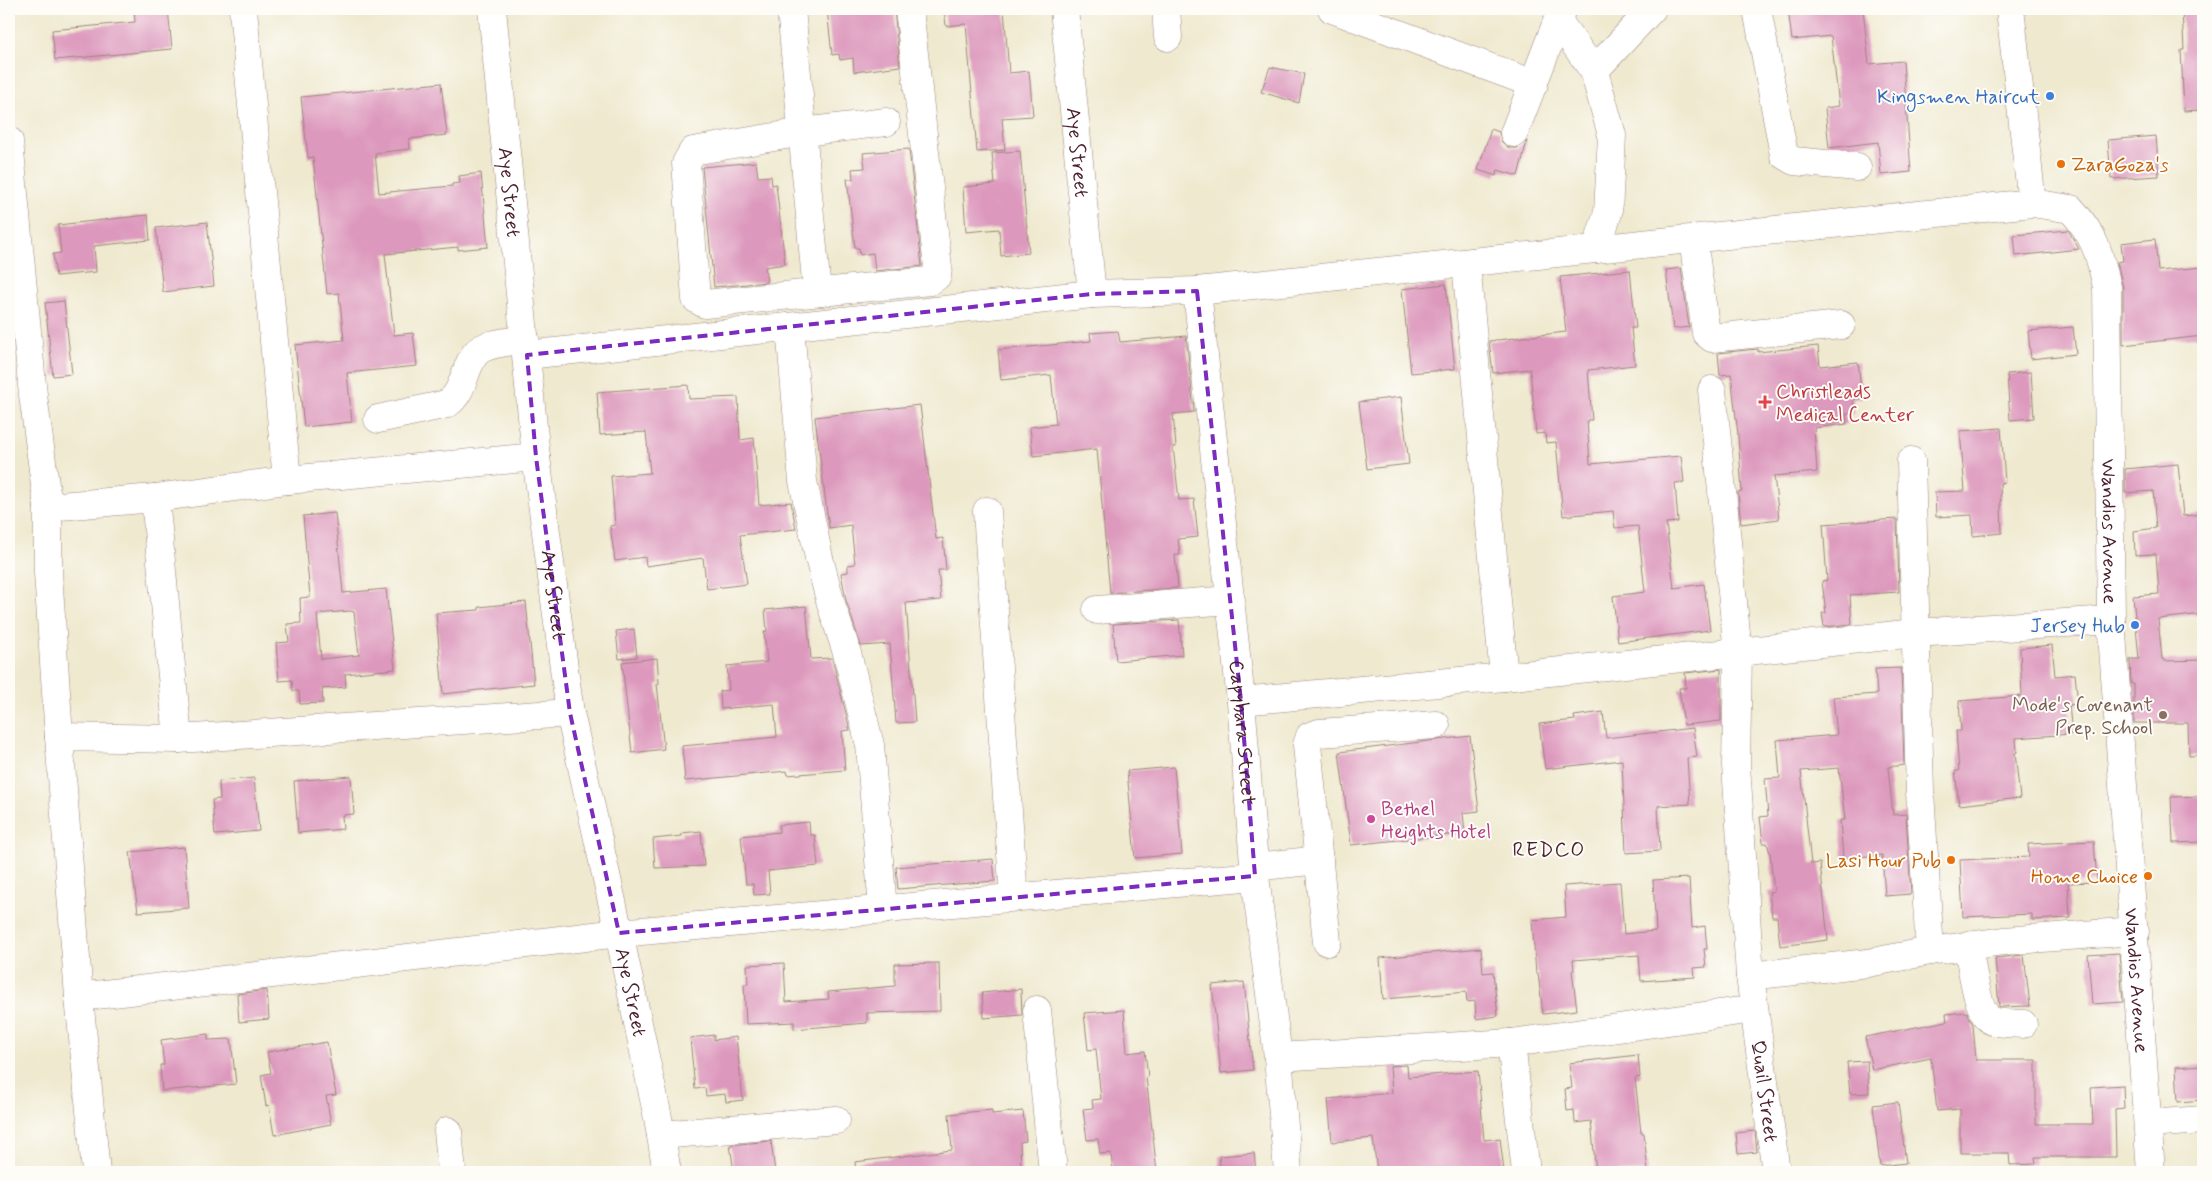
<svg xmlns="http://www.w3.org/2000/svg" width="2212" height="1181" font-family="Mynerve,sans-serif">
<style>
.building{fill:#dd99bd;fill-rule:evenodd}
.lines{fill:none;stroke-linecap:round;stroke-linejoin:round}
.minor-casing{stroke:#9c847d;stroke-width:29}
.minor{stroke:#fff;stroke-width:28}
.marked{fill:none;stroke:#7b2cbf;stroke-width:4;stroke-dasharray:10 6;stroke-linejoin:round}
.shop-dot{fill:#3f7fe0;stroke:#fdfcf7;stroke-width:2}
.food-dot{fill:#e8710a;stroke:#fdfcf7;stroke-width:2}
.health-dot{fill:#e0444e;stroke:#fdfcf7;stroke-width:2}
.education-dot{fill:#8d6e63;stroke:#fdfcf7;stroke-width:2}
.hotel-dot{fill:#d1479c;stroke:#fdfcf7;stroke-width:2}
.labels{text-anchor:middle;stroke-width:4;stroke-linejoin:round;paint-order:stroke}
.shop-label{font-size:20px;fill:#366cbe;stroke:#fdfcf7;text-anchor:end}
.street-label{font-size:20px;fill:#4a1f2b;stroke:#fdfcf7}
.food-label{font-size:20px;fill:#c56008;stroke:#fdfcf7;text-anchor:end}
.health-label{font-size:20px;fill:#be3a42;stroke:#fdfcf7;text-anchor:start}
.education-label{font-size:20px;fill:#785e54;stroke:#fdfcf7;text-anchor:end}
.hotel-label{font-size:20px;fill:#b23c85;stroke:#fdfcf7;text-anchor:start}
.neighbourhood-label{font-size:21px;letter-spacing:1px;fill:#4a1f2b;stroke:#fdfcf7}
</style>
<rect width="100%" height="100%" fill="#fdfcf7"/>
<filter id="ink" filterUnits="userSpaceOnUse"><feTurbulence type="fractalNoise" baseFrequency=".02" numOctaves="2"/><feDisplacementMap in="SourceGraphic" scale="10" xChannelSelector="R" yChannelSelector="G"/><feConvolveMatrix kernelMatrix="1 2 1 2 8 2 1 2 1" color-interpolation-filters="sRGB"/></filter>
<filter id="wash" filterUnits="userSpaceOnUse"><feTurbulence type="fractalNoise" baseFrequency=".0096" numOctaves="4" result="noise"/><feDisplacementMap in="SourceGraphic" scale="20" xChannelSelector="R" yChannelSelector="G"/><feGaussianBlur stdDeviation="1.12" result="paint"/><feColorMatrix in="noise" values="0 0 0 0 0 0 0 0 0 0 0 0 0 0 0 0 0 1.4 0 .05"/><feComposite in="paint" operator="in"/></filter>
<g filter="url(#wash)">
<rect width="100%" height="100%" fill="#efe9cf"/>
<g id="blocks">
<g class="building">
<path d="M 134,9 L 168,9 L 172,49 L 55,60 L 52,30 L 135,22 Z"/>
<path d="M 827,9 L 894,9 L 900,66 L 854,72 L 853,58 L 840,60 L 839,54 L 832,55 Z"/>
<path d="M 944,9 L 1004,9 L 1009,73 L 1029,71 L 1033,116 L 1002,118 L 1005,150 L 977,152 L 966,24 L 946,26 Z"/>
<path d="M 1788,9 L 1863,9 L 1869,64 L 1903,61 L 1911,172 L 1881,175 L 1878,142 L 1829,148 L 1825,108 L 1839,106 L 1831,36 L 1792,40 Z"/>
<path d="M 2182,9 L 2203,9 L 2203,110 L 2184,111 L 2181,50 L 2184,50 Z"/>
<path d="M 1270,67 L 1304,74 L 1299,103 L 1261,92 Z"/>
<path d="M 441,83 L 447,135 L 409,139 L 410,149 L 375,153 L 379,193 L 452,186 L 452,184 L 460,183 L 459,176 L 481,173 L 488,247 L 458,250 L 458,247 L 385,254 L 394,335 L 413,333 L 417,366 L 347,373 L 352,422 L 304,427 L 295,345 L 344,340 L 339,293 L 327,294 L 313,157 L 308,158 L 301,97 Z"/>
<path d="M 1491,129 L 1499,132 L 1502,142 L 1509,148 L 1517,148 L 1527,141 L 1518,176 L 1498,170 L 1496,176 L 1478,170 Z"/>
<path d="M 2156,136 L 2159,176 L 2111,179 L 2108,140 Z"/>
<path d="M 909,149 L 922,266 L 875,271 L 873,253 L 860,255 L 859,248 L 855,248 L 847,179 L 853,179 L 852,169 L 865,168 L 863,153 Z"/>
<path d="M 1020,151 L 1029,253 L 1001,256 L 999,229 L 966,232 L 963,187 L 995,184 L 992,153 Z"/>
<path d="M 756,162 L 758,177 L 771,176 L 772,185 L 776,184 L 785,264 L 765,267 L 767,282 L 714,287 L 702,167 Z"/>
<path d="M 148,215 L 150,240 L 94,246 L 96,272 L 56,276 L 53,254 L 61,253 L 58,225 Z"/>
<path d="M 207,222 L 214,286 L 163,292 L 156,228 Z"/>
<path d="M 2068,230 L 2079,249 L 2016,256 L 2014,235 Z"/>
<path d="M 2155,239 L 2158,271 L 2203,267 L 2203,336 L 2123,345 L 2123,287 L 2117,262 L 2123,261 L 2121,243 Z"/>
<path d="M 1681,268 L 1689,327 L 1673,329 L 1666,270 Z"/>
<path d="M 1630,270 L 1636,328 L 1631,328 L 1635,365 L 1588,370 L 1592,420 L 1587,420 L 1590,464 L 1681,456 L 1684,482 L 1675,483 L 1678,522 L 1666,523 L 1674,588 L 1704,584 L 1710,630 L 1618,642 L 1613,596 L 1645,592 L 1638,526 L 1615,528 L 1613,511 L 1563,516 L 1556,442 L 1546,443 L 1545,433 L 1536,434 L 1530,369 L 1493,373 L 1489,341 L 1566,332 L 1560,277 Z"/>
<path d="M 1446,284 L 1455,369 L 1411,373 L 1402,289 Z"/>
<path d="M 64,301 L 72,374 L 53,376 L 45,303 Z"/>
<path d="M 2073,327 L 2076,354 L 2031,359 L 2028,331 Z"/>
<path d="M 1118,331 L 1120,342 L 1186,336 L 1194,412 L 1173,414 L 1176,447 L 1173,447 L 1179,500 L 1194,499 L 1198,537 L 1178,539 L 1180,555 L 1175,555 L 1178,587 L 1176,588 L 1110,593 L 1097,449 L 1033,456 L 1030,427 L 1056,424 L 1051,375 L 1001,380 L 998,350 L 1091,341 L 1090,333 Z"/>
<path d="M 1818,346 L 1820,366 L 1858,362 L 1862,398 L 1853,399 L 1854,414 L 1846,414 L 1847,424 L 1814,428 L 1817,472 L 1774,476 L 1779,519 L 1741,524 L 1738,492 L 1742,491 L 1738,435 L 1731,374 L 1720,375 L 1718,353 L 1758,349 L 1758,352 Z"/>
<path d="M 2031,372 L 2034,418 L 2010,420 L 2007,374 Z"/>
<path d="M 688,385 L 689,399 L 738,397 L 740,440 L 754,438 L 759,505 L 791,502 L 796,529 L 740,535 L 747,584 L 707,589 L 703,558 L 646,566 L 645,557 L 615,561 L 610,526 L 615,525 L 611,476 L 650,473 L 646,432 L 600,435 L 597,392 Z"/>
<path d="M 1401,397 L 1409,464 L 1367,469 L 1359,402 Z"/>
<path d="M 920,405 L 936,539 L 943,538 L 946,570 L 938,570 L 941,600 L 906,603 L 915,722 L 896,723 L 890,644 L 861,646 L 846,600 L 841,573 L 848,572 L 848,565 L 855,564 L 851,525 L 829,528 L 815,417 Z"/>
<path d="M 2001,428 L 2005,482 L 2000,483 L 2002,533 L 1973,536 L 1972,515 L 1936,517 L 1935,492 L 1965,491 L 1960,431 Z"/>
<path d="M 2178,464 L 2183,516 L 2203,514 L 2203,614 L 2158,619 L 2162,659 L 2165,661 L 2203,660 L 2203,755 L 2189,756 L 2188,723 L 2134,723 L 2134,684 L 2131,684 L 2130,659 L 2139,659 L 2133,596 L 2159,594 L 2156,554 L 2135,555 L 2134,531 L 2156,528 L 2153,491 L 2125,493 L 2125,469 Z"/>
<path d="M 335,513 L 343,593 L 386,589 L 395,669 L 345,674 L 346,687 L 322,689 L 323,703 L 300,704 L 299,691 L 293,691 L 292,680 L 279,681 L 276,643 L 289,642 L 287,624 L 301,623 L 300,598 L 310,597 L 303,516 ZM 350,611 L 354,612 L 359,655 L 321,659 L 317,614 Z"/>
<path d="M 1897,519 L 1899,592 L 1850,595 L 1852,624 L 1824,627 L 1822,613 L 1826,613 L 1822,581 L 1827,580 L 1823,524 Z"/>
<path d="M 526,602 L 534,684 L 443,694 L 436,613 L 479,610 L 479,607 Z"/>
<path d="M 806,606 L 811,659 L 832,658 L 850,730 L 842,731 L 845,770 L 788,775 L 787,771 L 685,781 L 682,746 L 777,737 L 774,704 L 721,709 L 720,691 L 729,690 L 727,666 L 767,662 L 764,632 L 767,631 L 765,610 Z"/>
<path d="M 1179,620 L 1182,655 L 1116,661 L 1113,624 Z"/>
<path d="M 634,629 L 637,657 L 619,659 L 616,631 Z"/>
<path d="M 2052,645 L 2055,676 L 2075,674 L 2078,704 L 2069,705 L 2072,734 L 2016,738 L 2017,752 L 2015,753 L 2020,798 L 1959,805 L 1955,771 L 1959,771 L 1956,731 L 1961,731 L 1959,701 L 2022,696 L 2020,648 Z"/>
<path d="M 657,658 L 659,684 L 657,684 L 664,749 L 632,753 L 622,662 Z"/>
<path d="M 1901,668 L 1904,765 L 1888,767 L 1893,815 L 1906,814 L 1911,894 L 1885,896 L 1882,855 L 1843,858 L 1840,820 L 1845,820 L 1839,768 L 1801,771 L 1811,864 L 1820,863 L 1828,940 L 1780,946 L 1777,917 L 1772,917 L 1769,892 L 1774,891 L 1770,853 L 1767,843 L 1763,843 L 1760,817 L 1768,816 L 1765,779 L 1780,778 L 1777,740 L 1837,735 L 1833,697 L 1877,694 L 1875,669 Z"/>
<path d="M 1721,669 L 1721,721 L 1684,725 L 1679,688 L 1686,688 L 1685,673 Z"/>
<path d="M 1603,712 L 1606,738 L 1693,728 L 1697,757 L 1687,758 L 1690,804 L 1658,806 L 1660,851 L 1626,853 L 1622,760 L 1545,769 L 1539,724 L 1575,720 L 1574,716 Z"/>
<path d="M 1470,736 L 1479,811 L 1463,813 L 1465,833 L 1351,845 L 1339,752 Z"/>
<path d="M 1174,767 L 1182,854 L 1135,858 L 1127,771 Z"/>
<path d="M 351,776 L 354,814 L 342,815 L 343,829 L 298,833 L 294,781 Z"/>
<path d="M 254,778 L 259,831 L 215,835 L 212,800 L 220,799 L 219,781 Z"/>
<path d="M 2203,796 L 2203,842 L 2173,843 L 2171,797 Z"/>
<path d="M 809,822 L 810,835 L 815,835 L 818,866 L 768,871 L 770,894 L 754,895 L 753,884 L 746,884 L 741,836 L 779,832 L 779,825 Z"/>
<path d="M 701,831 L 704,866 L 655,868 L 653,839 L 682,836 L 682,833 Z"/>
<path d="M 2094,841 L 2097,882 L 2068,883 L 2070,918 L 2032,920 L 2032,914 L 1963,917 L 1960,860 L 2029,857 L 2028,844 Z"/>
<path d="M 184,847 L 189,908 L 138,912 L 130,852 Z"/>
<path d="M 993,859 L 995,881 L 898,889 L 896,867 Z"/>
<path d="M 1689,878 L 1692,928 L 1705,926 L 1707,949 L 1704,949 L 1706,967 L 1694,968 L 1695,977 L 1641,981 L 1639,955 L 1573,960 L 1574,970 L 1572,971 L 1577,1010 L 1543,1014 L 1538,973 L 1536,973 L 1532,920 L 1566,917 L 1564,886 L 1620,882 L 1624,934 L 1656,931 L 1653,880 Z"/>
<path d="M 1481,948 L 1483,973 L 1493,972 L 1498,1016 L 1476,1019 L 1475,1001 L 1467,1002 L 1466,992 L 1383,999 L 1380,958 Z"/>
<path d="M 2119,953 L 2123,1002 L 2092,1004 L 2088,955 Z"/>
<path d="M 2024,955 L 2030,1006 L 1999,1007 L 1995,958 Z"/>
<path d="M 784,963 L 786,1002 L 829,999 L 828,992 L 895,986 L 895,964 L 939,963 L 940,1011 L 867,1013 L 867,1023 L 794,1029 L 794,1022 L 746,1024 L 744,984 L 748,984 L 747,965 Z"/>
<path d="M 1244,982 L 1253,1070 L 1221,1073 L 1212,985 Z"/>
<path d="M 1021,989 L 1022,1015 L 984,1018 L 982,993 Z"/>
<path d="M 267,990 L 269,1019 L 239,1022 L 237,994 Z"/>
<path d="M 1124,1010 L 1127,1053 L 1145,1051 L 1148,1077 L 1146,1077 L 1157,1172 L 1113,1172 L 1111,1153 L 1100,1154 L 1098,1139 L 1087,1140 L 1083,1109 L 1093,1108 L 1092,1100 L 1101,1099 L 1096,1049 L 1088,1050 L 1084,1013 Z"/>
<path d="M 1967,1012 L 1973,1025 L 1976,1060 L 2036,1060 L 2036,1124 L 2093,1124 L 2091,1087 L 2123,1085 L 2124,1108 L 2115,1109 L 2116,1157 L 2035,1157 L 2036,1164 L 2010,1165 L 2009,1153 L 1960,1153 L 1960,1109 L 1937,1111 L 1931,1058 L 1872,1070 L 1865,1037 L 1947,1021 L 1946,1014 Z"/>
<path d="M 208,1034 L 208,1040 L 231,1039 L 236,1084 L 162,1091 L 160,1065 L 164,1065 L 161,1040 Z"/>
<path d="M 714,1035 L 714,1040 L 736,1037 L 743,1100 L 726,1102 L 725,1094 L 706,1096 L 705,1088 L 695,1089 L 690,1038 Z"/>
<path d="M 327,1042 L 336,1095 L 326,1096 L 331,1124 L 274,1135 L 269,1105 L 266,1106 L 261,1075 L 271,1073 L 267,1052 Z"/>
<path d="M 1638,1055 L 1640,1077 L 1635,1078 L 1641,1133 L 1644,1133 L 1648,1172 L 1596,1172 L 1591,1121 L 1575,1123 L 1574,1110 L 1567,1111 L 1565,1089 L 1572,1088 L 1569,1063 Z"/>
<path d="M 1867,1061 L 1869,1093 L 1850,1094 L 1847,1062 Z"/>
<path d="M 1407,1065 L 1408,1077 L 1478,1071 L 1484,1140 L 1500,1138 L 1504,1172 L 1377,1172 L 1373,1138 L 1332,1142 L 1328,1099 L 1392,1093 L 1390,1066 Z"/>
<path d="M 2203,1065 L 2203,1100 L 2178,1102 L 2176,1067 Z"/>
<path d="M 1898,1102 L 1906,1163 L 1880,1166 L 1873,1105 Z"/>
<path d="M 992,1110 L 992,1114 L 1023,1111 L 1026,1141 L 1020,1142 L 1021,1172 L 856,1172 L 855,1162 L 952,1150 L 949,1114 Z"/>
<path d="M 1755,1131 L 1757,1152 L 1738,1154 L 1736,1133 Z"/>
<path d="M 771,1141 L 775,1172 L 734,1172 L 730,1145 Z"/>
<path d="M 1254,1153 L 1256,1172 L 1221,1172 L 1219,1156 Z"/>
</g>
</g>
</g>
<g filter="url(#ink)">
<use href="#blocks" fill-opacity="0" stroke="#9c847d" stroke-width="1"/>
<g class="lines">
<g class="minor-casing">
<g id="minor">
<path d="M 243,9 L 287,480"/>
<path id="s1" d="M 492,9 L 536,457 L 570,713 L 619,933 L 658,1118 L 667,1172"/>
<path d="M 791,9 L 817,292"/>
<path id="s2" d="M 1064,9 L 1092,294"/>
<path d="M 1166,9 L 1168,37"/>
<path d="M 1332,9 L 1534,84"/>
<path d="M 1757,9 L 1784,155 L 1794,161 L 1857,167"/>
<path d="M 1558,21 L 1594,71 L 1612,135 L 1608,213 L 1596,249"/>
<path d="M 1594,71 L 1652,9"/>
<path d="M 886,122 L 803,132 L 693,151 L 686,163 L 696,299 L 705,304 L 930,281 L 937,276 L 938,268 L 909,9"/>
<path d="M 1514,133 L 1562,9"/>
<path d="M 9,141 L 33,395 L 48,507 L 48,572 L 59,737"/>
<path id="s3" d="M 2032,203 L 2071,209 C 2095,237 2099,251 2107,287 L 2111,620 L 2151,1172"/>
<path d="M 1693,239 L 1706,333 L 1712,338 L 1841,325"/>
<path d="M 1466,263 L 1504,677"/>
<path id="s4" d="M 1197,291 L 1241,701 L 1255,876 L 1278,1057 L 1288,1172"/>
<path d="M 790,327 L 803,481 L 819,558 L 831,604 L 847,653 L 870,745 L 883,910"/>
<path d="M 527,355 L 1092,294 L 1197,291 L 2032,203 L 2010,9"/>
<path id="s5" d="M 1712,390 L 1738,653 L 1736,765 L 1750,976 L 1776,1172"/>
<path d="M 378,419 L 447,404 C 465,392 463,368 476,353 C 486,342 512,342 525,339"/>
<path d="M 1911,461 L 1920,792 L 1930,951 L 2004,941 L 2135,931"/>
<path d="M 155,498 L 178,739"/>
<path d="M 48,507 L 155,498 L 287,480 L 536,457"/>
<path d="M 987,511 L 1014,897"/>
<path d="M 1097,610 L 1231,600"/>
<path d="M 1241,701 L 1504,677 L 1915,633 L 2111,620"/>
<path d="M 1255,867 L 1319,860"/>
<path d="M 1327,942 L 1307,745 L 1310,736 L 1319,733 L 1436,725"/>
<path d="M 1968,945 C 1971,961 1977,1016 1992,1021 C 2001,1024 2014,1023 2023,1024"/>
<path d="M 1750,976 L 1868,963 L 1930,951"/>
<path d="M 79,997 L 619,933 L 1255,876"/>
<path d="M 1037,1010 L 1053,1172"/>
<path d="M 1511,1043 L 1526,1172"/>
<path d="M 1278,1057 L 1511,1043 L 1754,1009"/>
<path d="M 2148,1124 L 2203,1120"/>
<path d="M 448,1131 L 452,1172"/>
<path d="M 661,1135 L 836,1120"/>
<path d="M 96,1172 L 79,997 L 59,737 L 178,739 L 570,713"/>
</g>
</g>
<use href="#minor" class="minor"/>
</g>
</g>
<path class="marked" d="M 1197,291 L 1241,701 L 1255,876 L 619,933 L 570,713 L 536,457 L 527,355 L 1092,294 Z"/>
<g class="shop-dot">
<circle cx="2050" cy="96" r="5"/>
<circle cx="2135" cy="625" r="5"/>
</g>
<g class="food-dot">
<circle cx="2061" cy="164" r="5"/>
<circle cx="1951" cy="860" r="5"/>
<circle cx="2148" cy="876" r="5"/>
</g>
<path class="health-dot" d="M1762.5 394.5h5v5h5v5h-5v5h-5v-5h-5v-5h5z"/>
<circle class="education-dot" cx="2163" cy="715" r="5"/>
<circle class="hotel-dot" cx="1371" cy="819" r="5"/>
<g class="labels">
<g class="shop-label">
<text x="2040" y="103">Kingsmen Haircut</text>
<text x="2125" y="632">Jersey Hub</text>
</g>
<g class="street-label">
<text dy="7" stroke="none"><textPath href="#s2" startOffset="144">Aye Street</textPath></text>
<text dy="7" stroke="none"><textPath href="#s1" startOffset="184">Aye Street</textPath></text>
<text dy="7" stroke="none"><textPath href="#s3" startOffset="371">Wandios Avenue</textPath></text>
<text dy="7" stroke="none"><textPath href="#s1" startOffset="589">Aye Street</textPath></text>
<text dy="7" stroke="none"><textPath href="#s4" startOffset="444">Capybara Street</textPath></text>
<text dy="7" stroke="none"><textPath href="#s3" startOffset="821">Wandios Avenue</textPath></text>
<text dy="7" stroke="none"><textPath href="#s1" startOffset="994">Aye Street</textPath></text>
<text dy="7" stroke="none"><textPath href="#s5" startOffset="704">Quail Street</textPath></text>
</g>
<g class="food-label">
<text x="2071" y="171" text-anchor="start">ZaraGoza's</text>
<text x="1941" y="867">Lasi Hour Pub</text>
<text x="2138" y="883">Home Choice</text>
</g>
<g class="health-label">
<text x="1776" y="398">Christleads<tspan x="1776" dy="23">Medical Center</tspan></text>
</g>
<g class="education-label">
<text x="2153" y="711">Mode's Covenant<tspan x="2153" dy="23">Prep. School</tspan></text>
</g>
<g class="hotel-label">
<text x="1381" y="815">Bethel<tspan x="1381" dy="23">Heights Hotel</tspan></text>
</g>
<g class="neighbourhood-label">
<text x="1549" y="856">REDCO</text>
</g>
</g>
<rect width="2212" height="1181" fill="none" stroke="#fdfcf7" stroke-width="30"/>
</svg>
